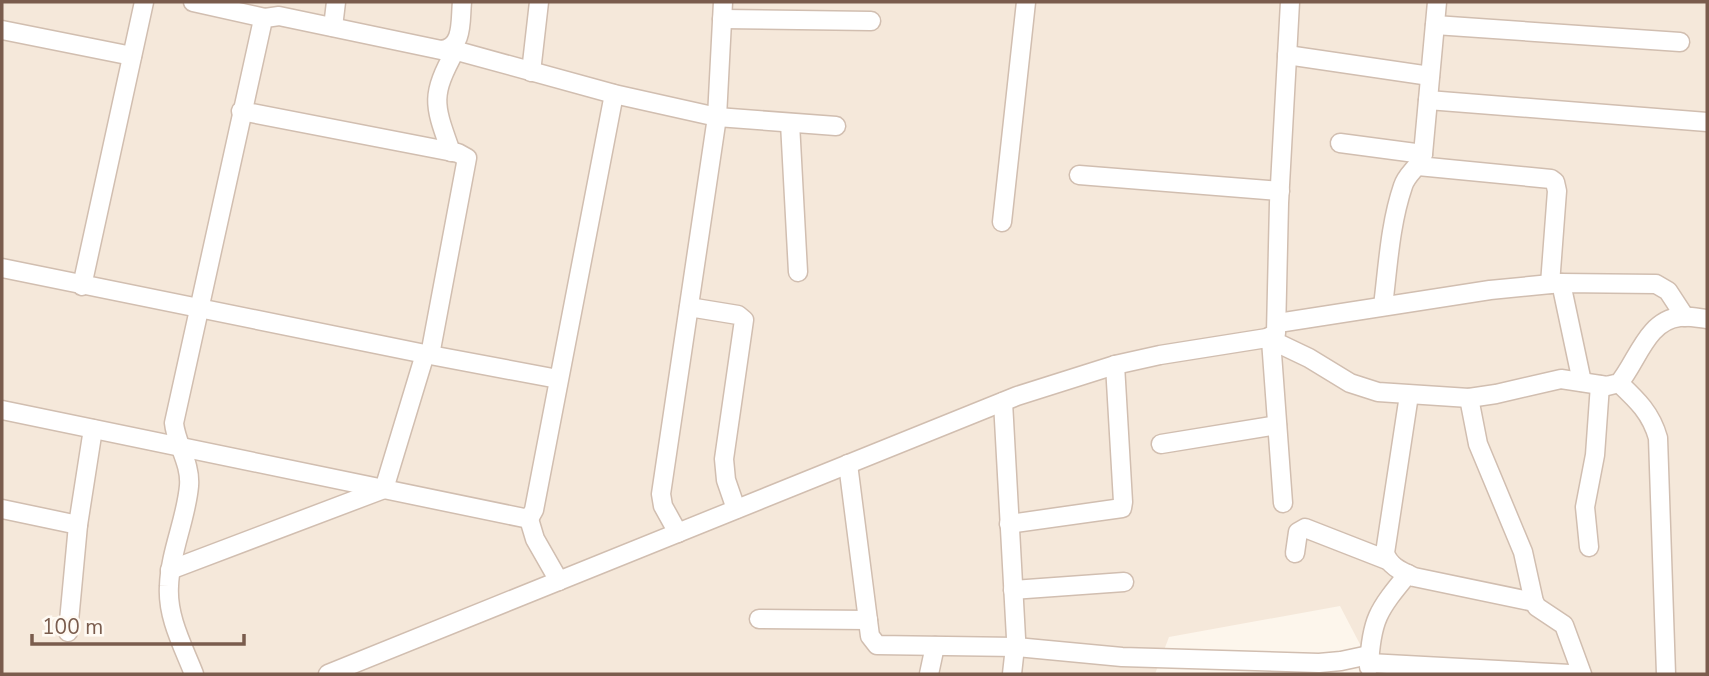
<svg xmlns="http://www.w3.org/2000/svg" width="1709" height="676" font-family="'Nunito Sans',sans-serif">
<style>
.residential{fill:#f5e8da}
.lines{fill:none;stroke-linecap:round;stroke-linejoin:round}
.minor-casing{stroke:#d1beb0;stroke-width:21}
.minor{stroke:#fff;stroke-width:18}
</style>
<rect width="100%" height="100%" fill="#fdf6ec"/>
<path class="residential" d="M 2,2 L 1707,2 L 1707,674 L 1359,674 L 1363,650 L 1340,606 L 1169,637 L 1155,674 L 2,674 Z"/>
<g class="lines">
<g class="minor-casing">
<g id="minor">
<path d="M 193,2 L 265,18"/>
<path d="M 722,19 L 871,21"/>
<path d="M 1435,25 L 1680,42"/>
<path d="M 333,27 L 336,2"/>
<path d="M 2,30 L 132,56"/>
<path d="M 450,49 L 614,94 L 717,117 L 836,126"/>
<path d="M 1287,55 L 1430,76"/>
<path d="M 531,72 L 539,2"/>
<path d="M 1428,100 L 1707,122"/>
<path d="M 241,111 L 458,153 L 467,158 L 430,355"/>
<path d="M 790,123 L 798,272"/>
<path d="M 1340,143 L 1423,154"/>
<path d="M 451,152 C 434,104 430,97 455,51"/>
<path d="M 1418,166 L 1551,179 L 1555,182 L 1557,191 L 1550,284"/>
<path d="M 1079,175 L 1280,191"/>
<path d="M 1002,222 L 1026,2"/>
<path d="M 2,268 L 425,354 L 558,379"/>
<path d="M 1561,283 L 1582,382"/>
<path d="M 82,286 L 144,2"/>
<path d="M 1383,306 C 1388,266 1390,224 1403,186 C 1407,173 1420,167 1423,154 L 1437,2"/>
<path d="M 689,307 L 738,315 L 744,320 L 724,459 L 726,480 L 736,509"/>
<path d="M 1278,323 L 1490,290 L 1561,283 L 1656,284 L 1668,291 L 1685,317"/>
<path d="M 1267,338 L 1309,358 L 1350,383 L 1378,392 L 1469,398 L 1496,394 L 1561,379 L 1607,386 L 1619,383 C 1637,362 1647,320 1680,317 C 1689,316 1698,318 1707,319"/>
<path d="M 1271,340 L 1283,503"/>
<path d="M 1619,383 C 1637,400 1651,413 1658,438 L 1666,674"/>
<path d="M 1409,395 L 1385,553 C 1389,566 1401,571 1414,577 L 1534,602"/>
<path d="M 1469,398 L 1478,444 L 1523,552 L 1534,602 L 1537,607 L 1564,625 L 1582,674"/>
<path d="M 1003,402 L 1016,638 L 1012,674"/>
<path d="M 2,410 L 529,519 L 534,510 L 614,94"/>
<path d="M 1161,444 L 1277,425"/>
<path d="M 848,464 L 870,636 L 877,645 L 1016,647 L 1122,657 L 1319,663 L 1341,661 L 1369,655"/>
<path d="M 2,509 L 78,525"/>
<path d="M 529,519 L 535,539 L 559,581"/>
<path d="M 1009,524 L 1122,508 L 1123,502 L 1115,365"/>
<path d="M 678,533 L 663,506 L 661,494 L 717,117 L 723,2"/>
<path d="M 1589,547 L 1585,507 L 1595,455 L 1600,385"/>
<path d="M 1295,553 L 1298,532 L 1305,528 L 1387,560"/>
<path d="M 170,570 L 384,489 L 425,354"/>
<path d="M 1013,590 L 1124,582"/>
<path d="M 759,619 L 868,620"/>
<path d="M 68,632 L 78,525 L 93,429"/>
<path d="M 1369,663 L 1570,674"/>
<path d="M 1369,667 C 1371,620 1378,610 1408,574"/>
<path d="M 194,674 C 183,646 167,617 169,586 C 170,552 186,520 189,486 C 191,463 176,444 174,423 L 262,24 L 265,18 L 279,16 L 441,50 C 464,48 460,20 462,2"/>
<path d="M 328,674 L 1017,396 L 1115,365 L 1160,355 L 1267,338 L 1276,333 L 1279,203 L 1290,2"/>
<path d="M 929,674 L 935,646"/>
</g>
</g>
<use href="#minor" class="minor"/>
</g>
<rect width="1709" height="676" fill="none" stroke="#7a5c4d" stroke-width="7"/>
<path d="M32 634v10h212v-10" fill="none" stroke="#7a5c4d" stroke-width="3.5"/>
<text x="42" y="634" font-size="21" fill="#7a5c4d" stroke="#fffaf3" stroke-width="5" paint-order="stroke">100 m</text>
</svg>
